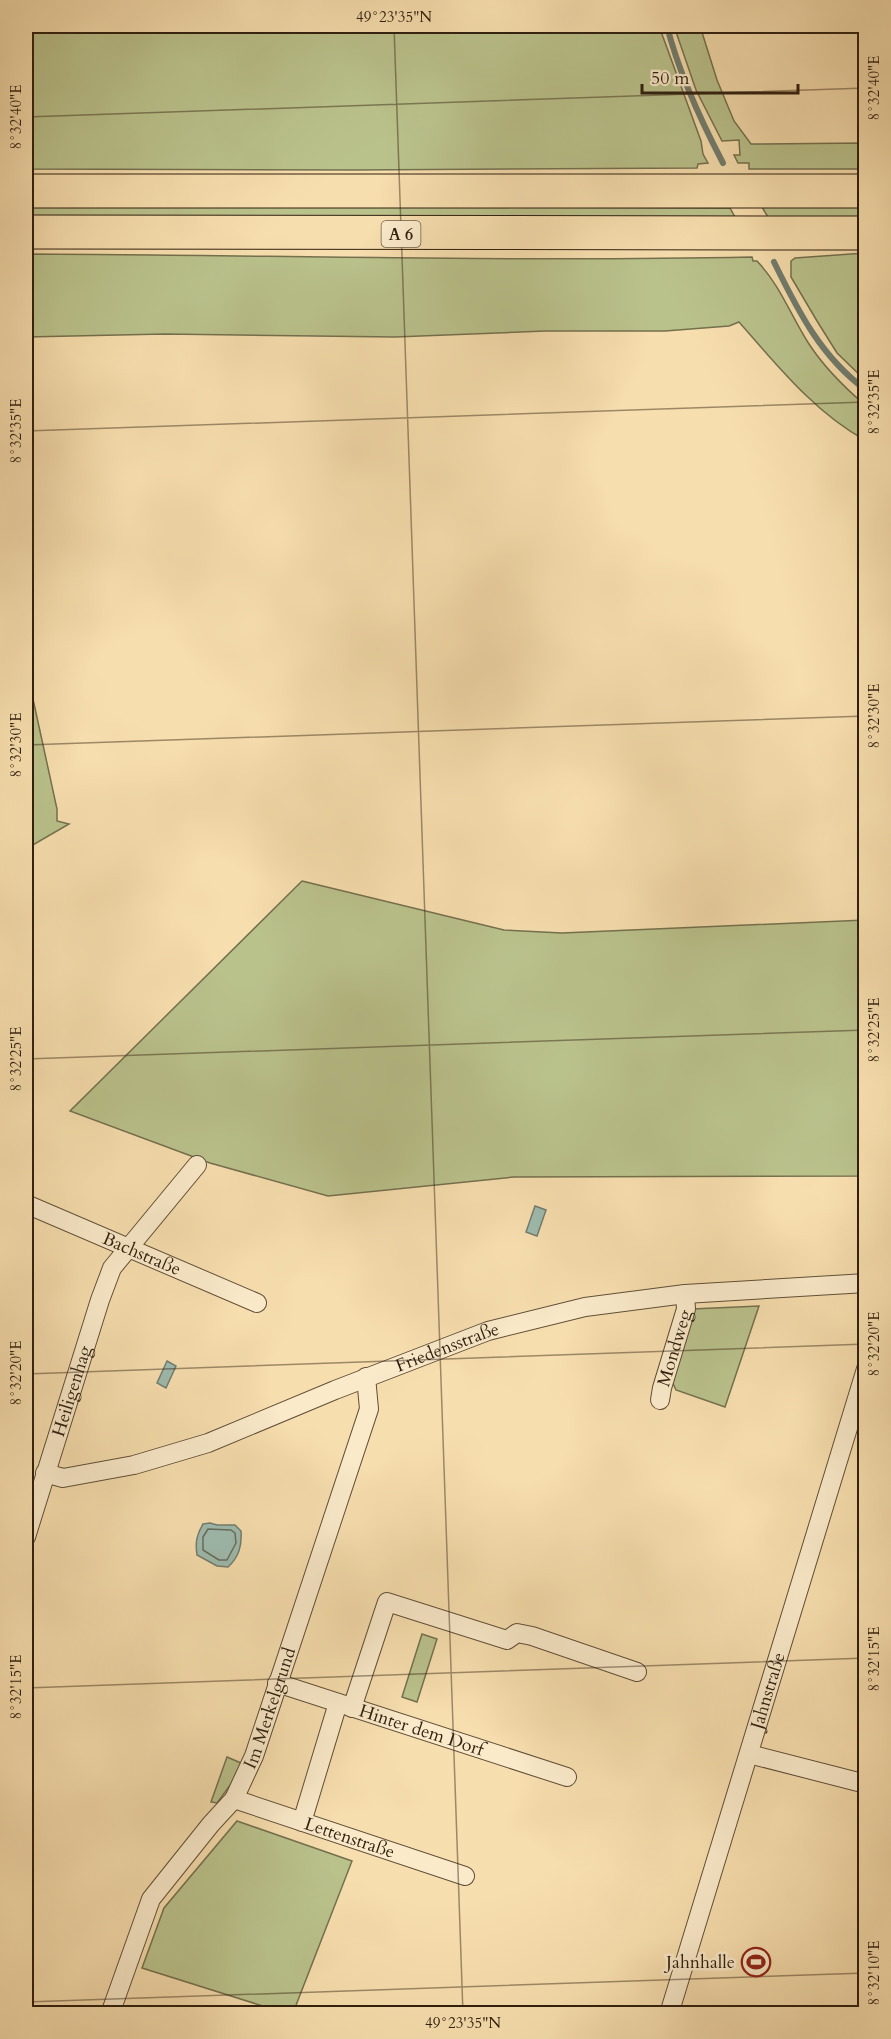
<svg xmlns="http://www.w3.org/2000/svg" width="891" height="2039" font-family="Cardo,serif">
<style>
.green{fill:#bac28c;stroke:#74704e;stroke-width:1.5}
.water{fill:#9ebbaf;stroke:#727d6f;stroke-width:1.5}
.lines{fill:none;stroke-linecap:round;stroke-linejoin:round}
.shore{stroke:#666d5f;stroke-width:1.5}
.stream{stroke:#727d6f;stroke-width:6}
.street-casing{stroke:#614f37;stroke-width:20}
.highway-casing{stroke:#2f1f0f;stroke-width:35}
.street{stroke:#faeaca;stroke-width:18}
.highway{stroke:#f7deae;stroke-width:33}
.ticks{fill:none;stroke:#2f1f0f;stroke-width:1.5;stroke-opacity:0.45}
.labels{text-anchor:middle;stroke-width:5;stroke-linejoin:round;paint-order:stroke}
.shield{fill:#faeaca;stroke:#6c5c47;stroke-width:1.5}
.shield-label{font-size:16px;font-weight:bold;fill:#2f1f0f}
.street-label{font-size:18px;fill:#2f1f0f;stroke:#faeaca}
.poi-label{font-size:18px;fill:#2f1f0f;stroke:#faeaca;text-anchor:end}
.neatline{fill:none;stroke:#2f1f0f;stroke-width:2}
.ticks-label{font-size:15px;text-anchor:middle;fill:#2f1f0f}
</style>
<rect width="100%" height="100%" fill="#f7deae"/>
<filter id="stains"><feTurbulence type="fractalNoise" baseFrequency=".00333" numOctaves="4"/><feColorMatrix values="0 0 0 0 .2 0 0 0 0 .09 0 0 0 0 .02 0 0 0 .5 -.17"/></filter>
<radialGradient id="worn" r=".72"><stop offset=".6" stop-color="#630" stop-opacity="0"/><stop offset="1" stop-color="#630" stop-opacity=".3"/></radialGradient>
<g class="green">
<path d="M 26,26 L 659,26 L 701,141 L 703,154 L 708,163 L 698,164 L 697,168 L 355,170 L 26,169 Z"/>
<path d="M 674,26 L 700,26 L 717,80 L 734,121 L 751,144 L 865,143 L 865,169 L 749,169 L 749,163 L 738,163 L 734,155 L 740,155 L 739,140 L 722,141 L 696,90 Z"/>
<path d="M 26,206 L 730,208 L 736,219 L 26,218 Z"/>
<path d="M 865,206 L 865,218 L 769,219 L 762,207 Z"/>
<path d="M 865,253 L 866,253 L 865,380 L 837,353 L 817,321 L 791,277 L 791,261 L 795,258 Z"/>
<path d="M 26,254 C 268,255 510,262 752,257 L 753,261 L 757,261 C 780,285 791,316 809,344 C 824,367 844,387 865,405 L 865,440 C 815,413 776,364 739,322 L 729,326 L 665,331 L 545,331 L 395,337 L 165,334 L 26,337 Z"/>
<path d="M 26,667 L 57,809 L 57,821 L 69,824 L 26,849 Z"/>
<path d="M 302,881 L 504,930 L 562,933 L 865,920 L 865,1176 L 514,1177 L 328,1196 L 210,1163 L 70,1111 Z"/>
<path d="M 759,1306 L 725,1407 L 676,1390 L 670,1377 L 692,1309 Z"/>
<path d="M 422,1634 L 437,1639 L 417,1702 L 402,1697 Z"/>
<path d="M 227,1757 L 241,1763 L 231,1784 L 217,1803 L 211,1802 Z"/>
<path d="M 237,1821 L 352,1861 L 293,2013 L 285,2013 L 142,1968 L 164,1908 Z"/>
</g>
<g class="water">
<path d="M 535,1206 L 546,1210 L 537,1236 L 526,1232 Z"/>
<path d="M 167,1361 L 176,1366 L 166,1388 L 157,1383 Z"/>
<path d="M 210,1523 L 217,1525 L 235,1525 L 241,1531 C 242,1546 239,1557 228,1567 L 217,1566 L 197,1555 C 195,1542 197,1534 203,1524 Z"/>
</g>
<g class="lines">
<path class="shore" d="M 208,1529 L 231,1530 L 235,1533 L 236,1543 L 227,1560 L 219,1560 L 203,1550 L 203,1537 Z"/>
<g class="stream">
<path d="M 667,26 C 679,74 700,119 723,163"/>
<path d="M 774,262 C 798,311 821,357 866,390"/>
</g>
<g class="street-casing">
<g id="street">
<path id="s1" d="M 26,1204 L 257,1303"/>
<path id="s2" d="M 660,1400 L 662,1388 L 686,1309 L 685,1294"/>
<path id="s3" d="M 45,1473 L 63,1478 L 134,1465 L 208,1443 L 335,1390 L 488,1331 L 585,1307 L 685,1294 L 866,1283"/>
<path id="s4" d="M 26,1537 L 100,1300 L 112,1268 L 197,1165"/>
<path id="s5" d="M 277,1683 L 567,1777"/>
<path d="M 352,1708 L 387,1602 L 507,1640 L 517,1633 L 532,1636 L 637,1672"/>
<path d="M 749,1754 L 866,1784"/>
<path id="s6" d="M 234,1799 L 465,1876"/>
<path d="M 302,1822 L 338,1703"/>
<path id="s7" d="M 110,2014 L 151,1899 L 211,1824 L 234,1799 L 254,1756 L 369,1409 L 366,1377"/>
<path id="s8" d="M 669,2014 L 866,1369"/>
</g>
</g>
<g class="highway-casing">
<g id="highway">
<path d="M 26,191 L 866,191"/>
<path d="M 26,232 L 866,233"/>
</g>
</g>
<use href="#street" class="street"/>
<use href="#highway" class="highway"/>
</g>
<path class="ticks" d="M 394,26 L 463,2014M 26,117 L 866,88M 26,431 L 866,402M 26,745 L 866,716M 26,1059 L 866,1030M 26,1374 L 866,1344M 26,1688 L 866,1658M 26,2002 L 866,1973"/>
<defs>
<g id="stadium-ring" transform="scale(1.5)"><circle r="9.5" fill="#faeaca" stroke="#8f2418" stroke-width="1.5"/><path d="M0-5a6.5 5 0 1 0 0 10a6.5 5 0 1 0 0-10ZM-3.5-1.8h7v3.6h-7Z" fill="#8f2418"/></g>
</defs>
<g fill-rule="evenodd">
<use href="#stadium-ring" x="756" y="1962"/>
</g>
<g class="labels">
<rect class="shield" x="381.5" y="221" width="39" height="26" rx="4.5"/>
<g class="shield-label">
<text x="401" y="240">A 6</text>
</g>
<g class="street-label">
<text dy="6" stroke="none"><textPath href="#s1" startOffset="126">Bachstraße</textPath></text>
<text dy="6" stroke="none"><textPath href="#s2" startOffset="54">Mondweg</textPath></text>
<text dy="6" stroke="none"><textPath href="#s3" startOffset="426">Friedensstraße</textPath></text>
<text dy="6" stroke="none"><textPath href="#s4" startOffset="153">Heiligenhag</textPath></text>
<text dy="6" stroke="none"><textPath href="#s8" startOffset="338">Jahnstraße</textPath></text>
<text dy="6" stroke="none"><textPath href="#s7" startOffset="350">Im Merkelgrund</textPath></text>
<text dy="6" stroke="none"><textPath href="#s5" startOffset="152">Hinter dem Dorf</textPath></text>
<text dy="6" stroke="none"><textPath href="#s6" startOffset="122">Lettenstraße</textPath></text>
</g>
<g class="poi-label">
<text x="735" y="1968">Jahnhalle</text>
</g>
</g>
<rect width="891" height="2039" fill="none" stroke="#f7deae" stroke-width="66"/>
<path d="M642 84v9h156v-9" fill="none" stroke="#2f1f0f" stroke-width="3"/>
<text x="651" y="84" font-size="18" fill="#2f1f0f" stroke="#faeaca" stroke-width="4.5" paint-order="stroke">50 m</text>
<rect x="33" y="33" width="825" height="1973" class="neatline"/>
<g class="ticks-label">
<text x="394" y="22">49°23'35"N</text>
<text transform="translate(874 88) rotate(-90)" y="5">8°32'40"E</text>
<text transform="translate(16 117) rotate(-90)" y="5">8°32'40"E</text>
<text transform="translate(874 402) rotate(-90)" y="5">8°32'35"E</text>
<text transform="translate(16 431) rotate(-90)" y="5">8°32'35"E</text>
<text transform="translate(874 716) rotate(-90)" y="5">8°32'30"E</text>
<text transform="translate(16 745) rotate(-90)" y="5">8°32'30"E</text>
<text transform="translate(874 1030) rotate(-90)" y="5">8°32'25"E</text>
<text transform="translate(16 1059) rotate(-90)" y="5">8°32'25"E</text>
<text transform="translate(874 1344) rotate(-90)" y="5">8°32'20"E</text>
<text transform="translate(16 1373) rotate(-90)" y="5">8°32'20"E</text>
<text transform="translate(874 1659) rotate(-90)" y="5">8°32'15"E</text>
<text transform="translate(16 1687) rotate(-90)" y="5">8°32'15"E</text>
<text transform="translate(874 1973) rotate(-90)" y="5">8°32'10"E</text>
<text x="463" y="2028">49°23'35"N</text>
</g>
<rect width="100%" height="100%" filter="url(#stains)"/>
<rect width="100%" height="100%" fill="url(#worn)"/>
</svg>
